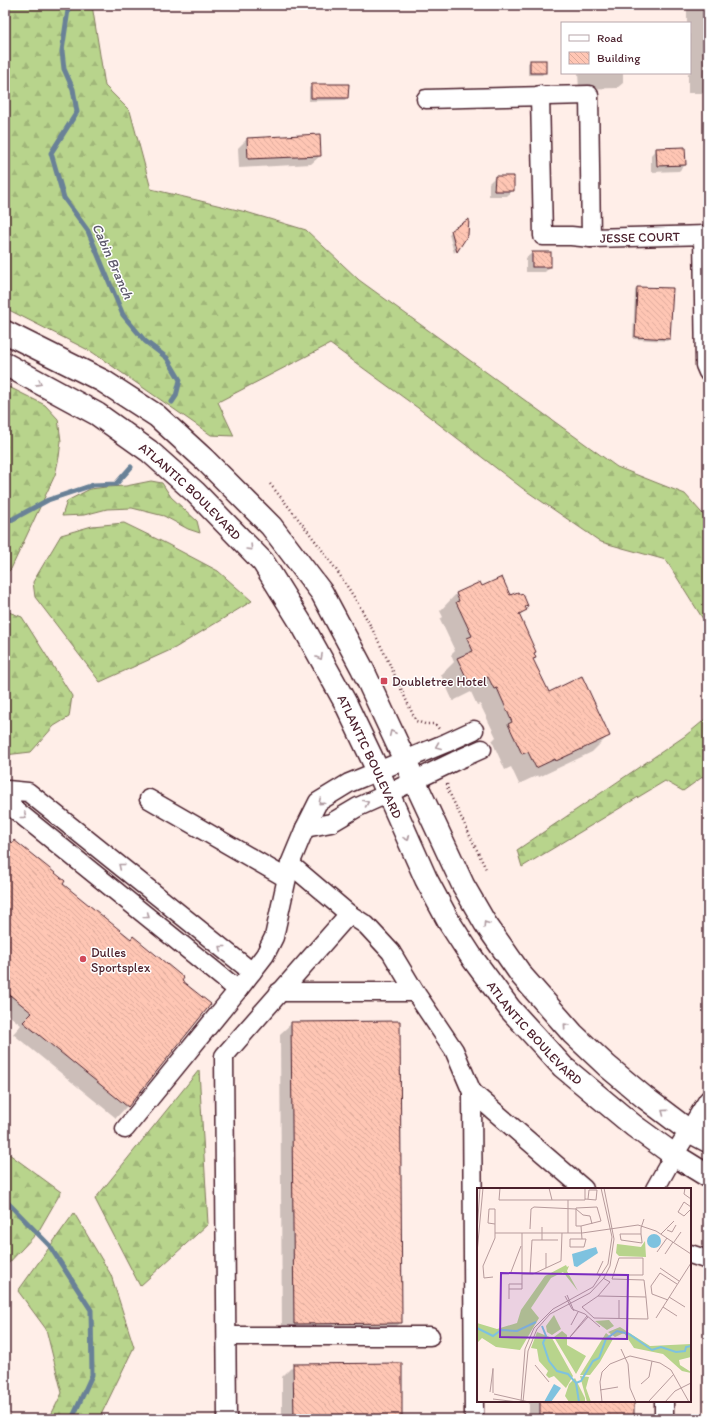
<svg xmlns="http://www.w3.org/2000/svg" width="713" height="1424" font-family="Itim,sans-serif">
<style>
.forest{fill:url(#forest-firs);stroke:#817a5c}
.shadow{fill:#0003}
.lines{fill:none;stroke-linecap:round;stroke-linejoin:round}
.stream{stroke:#698197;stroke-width:5}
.building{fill:url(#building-back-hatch);stroke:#4a1f2b}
.minor-casing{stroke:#4a1f2b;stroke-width:21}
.major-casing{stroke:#4a1f2b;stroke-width:25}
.path{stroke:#4a1f2b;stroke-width:2.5;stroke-dasharray:1 3;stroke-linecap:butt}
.minor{stroke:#fff;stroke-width:18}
.major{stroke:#fff;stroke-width:22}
.oneway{stroke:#ae9aa0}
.poi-dot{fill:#d1495b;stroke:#fff;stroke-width:1.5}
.labels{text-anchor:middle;stroke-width:3;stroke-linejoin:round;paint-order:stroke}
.street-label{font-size:13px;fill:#4a1f2b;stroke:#fff}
.poi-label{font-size:13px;fill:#4a1f2b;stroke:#fff;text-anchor:start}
.water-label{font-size:14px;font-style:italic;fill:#5c586a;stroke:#fff}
.inset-river{fill:none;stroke:#7ec2df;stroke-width:2}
.inset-road{fill:none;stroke:#b79b9c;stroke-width:1}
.view{fill:#7b2cbf;fill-opacity:0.15;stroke:#7b2cbf;stroke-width:2}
.inset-edge{fill:none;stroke:#4a1f2b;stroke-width:2}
</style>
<defs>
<pattern id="forest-firs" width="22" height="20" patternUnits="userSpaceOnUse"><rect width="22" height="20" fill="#b8d48c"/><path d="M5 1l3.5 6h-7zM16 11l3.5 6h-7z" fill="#a0b679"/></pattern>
<pattern id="building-back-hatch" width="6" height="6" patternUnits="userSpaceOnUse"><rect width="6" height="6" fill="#ffc6b4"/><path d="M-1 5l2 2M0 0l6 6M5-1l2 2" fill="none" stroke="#dcaa9b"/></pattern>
</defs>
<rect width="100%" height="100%" fill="#ffeee8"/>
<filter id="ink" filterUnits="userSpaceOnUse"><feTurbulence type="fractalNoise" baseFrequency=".025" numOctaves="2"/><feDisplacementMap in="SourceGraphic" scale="8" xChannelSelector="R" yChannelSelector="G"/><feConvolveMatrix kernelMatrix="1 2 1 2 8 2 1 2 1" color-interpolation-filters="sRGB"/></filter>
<g filter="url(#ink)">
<g class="forest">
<path d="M 5,5 L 92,5 L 105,86 L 130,111 L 151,189 L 246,212 L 306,230 L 359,280 L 617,467 L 685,494 L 708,520 L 708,627 L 666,560 L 601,542 L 522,488 L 418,408 L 330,344 L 218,402 L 234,436 L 211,435 L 92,352 L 5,308 Z"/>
<path d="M 5,385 L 45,405 L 58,419 L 61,441 L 59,457 L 55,475 L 11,569 L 5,575 Z"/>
<path d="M 151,481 L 162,483 L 171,497 L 197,521 L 200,533 L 188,529 L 164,516 L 132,508 L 107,509 L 84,515 L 62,516 L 67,501 L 90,489 L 106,487 L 126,486 Z"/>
<path d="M 124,523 L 167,544 L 218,571 L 252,601 L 175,648 L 100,682 L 35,597 L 33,582 L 61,535 L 92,526 Z"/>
<path d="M 5,611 L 6,611 L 22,617 L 72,696 L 69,717 L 54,726 L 31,752 L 5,755 Z"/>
<path d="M 708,717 L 708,773 L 683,791 L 665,781 L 522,867 L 517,850 L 685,736 Z"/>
<path d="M 199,1070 L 208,1224 L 140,1286 L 95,1199 Z"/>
<path d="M 5,1151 L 61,1192 L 38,1232 L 5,1267 Z"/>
<path d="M 74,1213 L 111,1275 L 134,1347 L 99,1419 L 49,1419 L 62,1393 L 46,1329 L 18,1291 Z"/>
</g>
<g class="shadow">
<path d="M 687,5 L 708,5 L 708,93 L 688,93 L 688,73 L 690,73 L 690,23 L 687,23 Z"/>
<path d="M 531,61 L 545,72 L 542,75 L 528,75 L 528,63 Z"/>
<path d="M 578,73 L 623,73 L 623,83 L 617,88 L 579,89 Z"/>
<path d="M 312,85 L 347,97 L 345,100 L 309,101 L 309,88 Z"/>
<path d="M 319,136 L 320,156 L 311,164 L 239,168 L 238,148 L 247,139 Z"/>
<path d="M 656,149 L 685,165 L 679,171 L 651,172 L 651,155 Z"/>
<path d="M 495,177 L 513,177 L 513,190 L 507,196 L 489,196 L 489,183 Z"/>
<path d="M 452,231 L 467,235 L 454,253 L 449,234 Z"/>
<path d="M 532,253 L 550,267 L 545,272 L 526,272 L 526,258 Z"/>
<path d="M 637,288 L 670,338 L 667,341 L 633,339 L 635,290 Z"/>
<path d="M 480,584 L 481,587 L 510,596 L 527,605 L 525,608 L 525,610 L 519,616 L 533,654 L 532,660 L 548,694 L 608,736 L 592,752 L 539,777 L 538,775 L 519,784 L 511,767 L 505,770 L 492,741 L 496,737 L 480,704 L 477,705 L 471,692 L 453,701 L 441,675 L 454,662 L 451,655 L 455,651 L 440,619 L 443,617 L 440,611 L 456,594 Z"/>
<path d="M 5,839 L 130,940 L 127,1106 L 116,1118 L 13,1034 L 21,1025 L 5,1012 Z"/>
<path d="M 292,1023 L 401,1322 L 389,1334 L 282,1335 L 280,1034 Z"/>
<path d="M 294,1365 L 401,1419 L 282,1419 L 282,1377 Z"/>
<rect x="529" y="1401" width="104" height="18"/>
</g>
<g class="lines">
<g class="stream">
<path d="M 67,5 L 68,10 L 62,51 L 64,69 L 73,89 L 77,112 L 51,153 L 64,198 L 88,231 L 123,315 L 145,341 L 167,358 L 180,380 L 176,396 L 172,402"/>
<path d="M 5,517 L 11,520 L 48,500 L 93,485 L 116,484 L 131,467"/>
<path d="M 5,1200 L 49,1245 L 91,1310 L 92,1375 L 72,1419"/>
</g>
</g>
<g class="building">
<rect x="530" y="60" width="16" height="13"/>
<path d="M 311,84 L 349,84 L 348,98 L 311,98 Z"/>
<path d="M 320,134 L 321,156 L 248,159 L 247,138 Z"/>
<path d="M 685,147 L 686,165 L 657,166 L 656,148 Z"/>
<path d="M 495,176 L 514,176 L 514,191 L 494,191 Z"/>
<path d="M 469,219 L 468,235 L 457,252 L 451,230 Z"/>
<rect x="532" y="252" width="19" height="15"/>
<path d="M 637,287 L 673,288 L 670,339 L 635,337 Z"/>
<path d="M 502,577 L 510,595 L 518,592 L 520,595 L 523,594 L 528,606 L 525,607 L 527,610 L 519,614 L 536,652 L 534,653 L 536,658 L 533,659 L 549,692 L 582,676 L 610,736 L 556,761 L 555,759 L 536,768 L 528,752 L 522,754 L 508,724 L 512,722 L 497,688 L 494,689 L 488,677 L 470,685 L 457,658 L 473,651 L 467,638 L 472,636 L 456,602 L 459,601 L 456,593 L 480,582 L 482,586 Z"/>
<path d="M 5,837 L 12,843 L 14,840 L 65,881 L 63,884 L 131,939 L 133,936 L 184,978 L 182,981 L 211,1004 L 128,1107 L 23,1022 L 32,1013 L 5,991 Z"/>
<path d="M 400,1021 L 402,1323 L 294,1324 L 291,1022 Z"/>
<path d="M 402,1363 L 402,1419 L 294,1419 L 293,1364 Z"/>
<rect x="540" y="1401" width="94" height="18"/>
</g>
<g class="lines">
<g class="minor-casing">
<g id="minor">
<path id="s1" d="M 540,95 L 543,236 L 571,236 L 591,238 L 708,235"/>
<path d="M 426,99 L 589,95 L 591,238"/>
<path d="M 703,235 L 705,365 L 708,372"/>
<path d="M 149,799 L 286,878"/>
<path d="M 305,828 L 331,823 L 358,807 L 387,794 L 455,761 L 482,749"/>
<path d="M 290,864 L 349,914"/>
<path d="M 238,990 L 13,808 L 7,790 L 28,792 L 252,972"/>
<path d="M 279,992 L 415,992"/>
<path d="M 472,1092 L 584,1189"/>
<path d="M 125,1129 L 238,990 L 265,955 L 274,937 L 290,864 L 305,828 L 318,802 L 349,783 L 446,743 L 474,730"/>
<path d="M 655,1189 L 674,1155 L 708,1100"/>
<path d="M 690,1254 L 708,1260"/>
<path d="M 227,1336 L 430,1336"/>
<path d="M 227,1419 L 224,1056 L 349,914 L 366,925 L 391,952 L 415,992 L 454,1050 L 472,1092 L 474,1419"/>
<path d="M 664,1419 L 664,1401"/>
</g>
</g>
<g class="major-casing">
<g id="major">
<path d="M 5,332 L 103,381 L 157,416 L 204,459 L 271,526 L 322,593 L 362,668 L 463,885 L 485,923 L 522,976 L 573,1034 L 607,1066 L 644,1097 L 689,1131 L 708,1141"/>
<path id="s2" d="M 5,364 L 97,414 L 149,451 L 195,492 L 263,562 L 304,628 L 345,702 L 378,771 L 426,879 L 449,922 L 473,959 L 510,1009 L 563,1067 L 634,1126 L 674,1155 L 708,1176"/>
</g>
</g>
<g class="path">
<path d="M 270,484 C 302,523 334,563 360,607 C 381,643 398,683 416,721 L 425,724 L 435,724 L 439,729"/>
<path d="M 447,784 L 448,790 L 486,869"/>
</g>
<use href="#minor" class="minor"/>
<use href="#major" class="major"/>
</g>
<defs><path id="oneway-chevron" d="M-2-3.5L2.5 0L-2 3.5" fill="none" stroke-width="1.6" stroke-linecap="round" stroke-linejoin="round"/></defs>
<g class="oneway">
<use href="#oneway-chevron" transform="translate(39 383) rotate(28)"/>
<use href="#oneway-chevron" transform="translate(250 548) rotate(46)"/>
<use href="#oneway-chevron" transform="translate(320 657) rotate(61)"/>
<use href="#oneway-chevron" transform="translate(392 733) rotate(-115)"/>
<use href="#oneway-chevron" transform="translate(438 746) rotate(158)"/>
<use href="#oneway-chevron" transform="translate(321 802) rotate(138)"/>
<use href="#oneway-chevron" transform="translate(366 803) rotate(-22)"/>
<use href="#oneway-chevron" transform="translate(24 816) rotate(39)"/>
<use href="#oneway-chevron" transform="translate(407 838) rotate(66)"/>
<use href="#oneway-chevron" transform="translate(121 866) rotate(-141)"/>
<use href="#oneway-chevron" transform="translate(147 916) rotate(39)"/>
<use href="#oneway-chevron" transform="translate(486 924) rotate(-123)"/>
<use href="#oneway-chevron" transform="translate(222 948) rotate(-141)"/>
<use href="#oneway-chevron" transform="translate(566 1026) rotate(-132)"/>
<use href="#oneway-chevron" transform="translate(664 1112) rotate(-143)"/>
</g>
</g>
<g class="poi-dot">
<rect x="380" y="677" width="8" height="8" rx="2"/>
<circle cx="83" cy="959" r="4"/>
</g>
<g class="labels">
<g class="street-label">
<text dy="5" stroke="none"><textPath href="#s1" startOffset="238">JESSE COURT</textPath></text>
<text dy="5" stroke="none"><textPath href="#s2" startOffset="226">ATLANTIC BOULEVARD</textPath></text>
<text dy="5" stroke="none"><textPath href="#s2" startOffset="550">ATLANTIC BOULEVARD</textPath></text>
<text dy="5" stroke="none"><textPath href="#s2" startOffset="874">ATLANTIC BOULEVARD</textPath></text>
</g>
<g class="poi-label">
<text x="392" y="686">Doubletree Hotel</text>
<text x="91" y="957">Dulles<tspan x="91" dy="15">Sportsplex</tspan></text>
</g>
<g class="water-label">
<text transform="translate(113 261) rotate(66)" y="5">Cabin Branch</text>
</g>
</g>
<g transform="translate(477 1188)">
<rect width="214" height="214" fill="#ffeee8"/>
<path d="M 168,53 L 169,69 L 142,68 L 139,65 L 140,56 L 164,59 ZM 89,77 L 90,79 L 92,78 L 90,83 L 101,103 L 86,84 L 74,90 L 54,120 L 62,130 L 43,162 L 19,159 L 5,150 L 0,155 L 0,135 L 20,141 L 40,135 L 44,122 L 68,88 ZM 77,127 L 84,141 L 75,147 L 70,144 L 69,138 ZM 132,132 L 137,138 L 130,142 L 118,133 ZM 143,139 L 173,158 L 214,156 L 214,169 L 202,172 L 203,177 L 214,184 L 214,185 L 205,183 L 186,166 L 157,160 L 147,145 L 138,149 L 131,144 ZM 85,143 L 90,147 L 90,157 L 109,168 L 99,186 L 77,149 ZM 60,144 L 75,150 L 96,188 L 89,200 L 77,188 L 72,190 L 69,187 L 71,183 L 62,173 L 60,161 L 54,160 ZM 129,145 L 136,151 L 123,174 L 113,187 L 103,187 ZM 103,188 L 112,189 L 109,200 L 114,214 L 110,214 ZM 98,190 L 108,210 L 108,214 L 92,214 L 88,208 L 92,196 Z" fill="#b8d48c"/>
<path d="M170 53a7 7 0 1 1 14 0a7 7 0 1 1-14 0ZM 119,59 L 121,65 L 100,79 L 97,78 L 95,66 ZM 77,196 L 84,200 L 74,214 L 67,214 Z" fill="#7ec2df"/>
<path class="inset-river" d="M 65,138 L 69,148 L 66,155 L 72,173 L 80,183 L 91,186 L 99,195 L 102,214M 0,140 L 16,148 L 24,142 L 40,143 L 59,134M 99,195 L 104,193 L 116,173 L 122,170 L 129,151 L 140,143 L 152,146 L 175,162 L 184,159 L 199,164 L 208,163 L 209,159 L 214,158"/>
<path class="inset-road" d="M 23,0 L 22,12 L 108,12 L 108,0M 72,0 L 75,12M 208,0 L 207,6 L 214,11M 108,11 L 119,12 L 120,2 L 112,2 L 111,11M 214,19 L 207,14 L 201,24 L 207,28 L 214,21M 104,38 L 124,33 L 120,19 L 99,20 L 99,38 L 104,38 L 105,51 L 93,51 L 93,59 L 107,59 L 109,51 L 105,51M 65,39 L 65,52M 53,41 L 54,21 L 57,19 L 99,21 L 106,27 L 113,28 L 115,36M 190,42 L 195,44 L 199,37M 0,44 L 3,0M 18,45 L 105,45 L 161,37 L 179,43 L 214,66M 91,45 L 91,12M 164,46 L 143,46 L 144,52 L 165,55 L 165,54 L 164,46 L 164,40 L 167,31M 184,46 L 197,33M 197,54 L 204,44M 180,64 L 190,50M 0,65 L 6,0M 69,65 L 69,80M 188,66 L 196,54M 183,80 L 202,93M 34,84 L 44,58M 183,85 L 174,98 L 175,106 L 191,112M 183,85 L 200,96M 45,86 L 56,86 L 84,73 L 85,45M 53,86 L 55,52 L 81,52M 123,88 L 120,86 L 126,73M 16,89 L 7,90 L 6,78 L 18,50 L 18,21 L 12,21 L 11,35 L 18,36M 135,91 L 142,70 L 166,70 L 166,87 L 136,87M 135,91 L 167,92 L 169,109M 32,101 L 45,101 L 45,45M 90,107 L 97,123M 88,108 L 95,121 L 108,126 L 123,139M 121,108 L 105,119 L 117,130 L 171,131 L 169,109 L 121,108 L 133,94 L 126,90M 192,109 L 208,119M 32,111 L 32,96 L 45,96M 186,119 L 200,128M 110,128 L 93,149 L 111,129M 142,130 L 142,112M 179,130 L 214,75M 94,137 L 101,124M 144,161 L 151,176 L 153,200 L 159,214M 58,177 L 72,194M 164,196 L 172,189 L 175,173M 123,202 L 141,199M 13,204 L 16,181M 16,205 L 16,180M 17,206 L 52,214M 16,211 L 41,214M 172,213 L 197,186M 44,214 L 48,161 L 57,140 L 76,121 L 116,99 L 131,76 L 135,49 L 124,0M 46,214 L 51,163 L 60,141 L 73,126 L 113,105 L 127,90 L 133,78 L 137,51 L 127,0M 125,214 L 123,194 L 125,184 L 133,176 L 153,168 L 183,175 L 194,182 L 212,214M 188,214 L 198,203 L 214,195"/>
<path class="view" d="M 24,85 L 151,87 L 150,151 L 23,149 Z"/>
<rect width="214" height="214" class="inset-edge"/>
</g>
<rect width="713" height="1424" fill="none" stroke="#fff" stroke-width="20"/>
<rect x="10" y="10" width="693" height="1404" fill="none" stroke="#4a1f2b" stroke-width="1.5" filter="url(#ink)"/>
<rect x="561" y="22" width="130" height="52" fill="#ffffff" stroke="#b7a5aa"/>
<rect x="569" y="35" width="20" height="6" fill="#ffffff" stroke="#b7a5aa"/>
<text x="597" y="42" font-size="12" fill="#4a1f2b">Road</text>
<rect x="569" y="52" width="20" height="12" fill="url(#building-back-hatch)" stroke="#b7a5aa"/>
<text x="597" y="62" font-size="12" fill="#4a1f2b">Building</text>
</svg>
